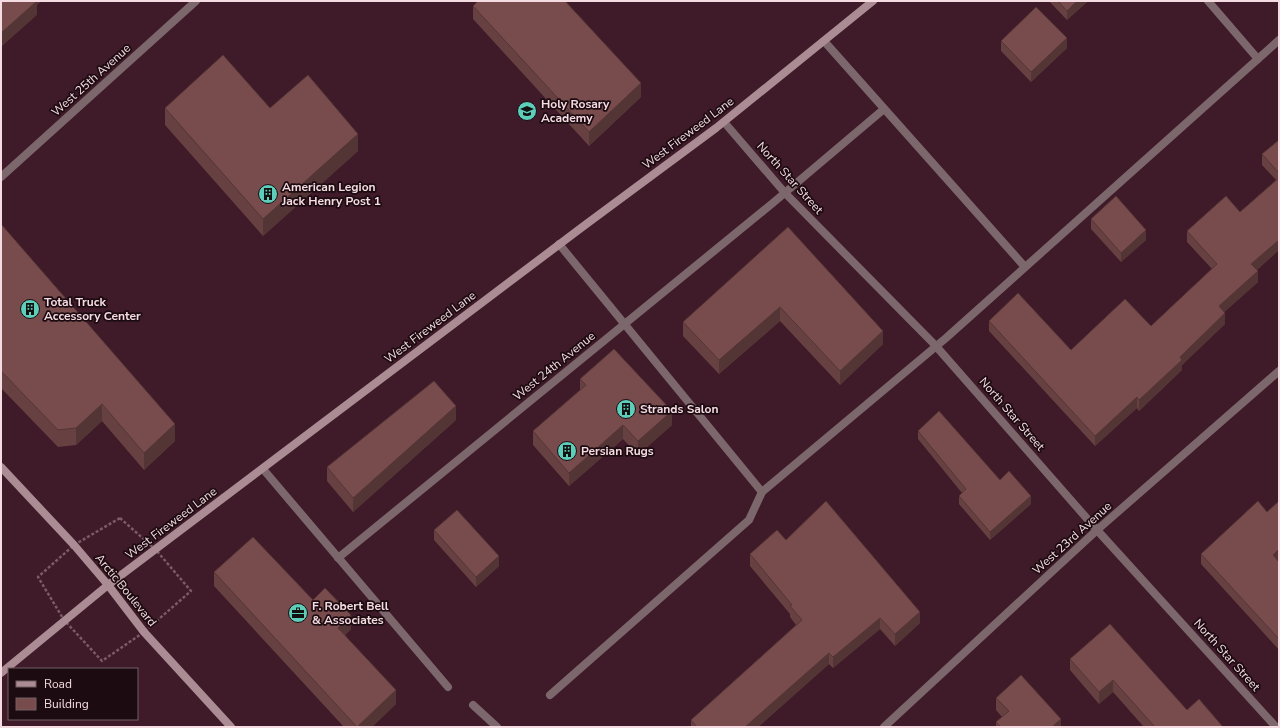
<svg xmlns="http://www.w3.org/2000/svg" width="1280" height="728" font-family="'Nunito Sans',sans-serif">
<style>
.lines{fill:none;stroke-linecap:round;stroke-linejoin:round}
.path{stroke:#7b5a66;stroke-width:2.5;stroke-dasharray:3 2;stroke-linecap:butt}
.service{stroke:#7c676d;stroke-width:8}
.minor{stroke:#7c676d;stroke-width:8}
.secondary{stroke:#ab8b94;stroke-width:8}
.wall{fill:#674141}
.shaded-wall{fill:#543535}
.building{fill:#784c4c;stroke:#543535}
.labels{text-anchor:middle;stroke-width:3.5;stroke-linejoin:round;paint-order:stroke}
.street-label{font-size:12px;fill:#f5dce2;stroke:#1c0b11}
.poi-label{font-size:12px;font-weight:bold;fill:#f5dce2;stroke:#1c0b11;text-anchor:start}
</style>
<rect width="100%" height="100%" fill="#3f1a28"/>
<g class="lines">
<path class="path" d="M 120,518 L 156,550 L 191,591 L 144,632 L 102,661 L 64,620 L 38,577 L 74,545 Z"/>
<g class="service">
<path d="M 1208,1 L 1258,59"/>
<path d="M 824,41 L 1025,267"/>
<path d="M 559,244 L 762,492"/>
<path d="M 263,469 L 448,687"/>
<path d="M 338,558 L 774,202 L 884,109"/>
<path d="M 550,695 L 749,520 L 762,492 L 946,338 L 1279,40"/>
<path d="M 473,705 L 497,727"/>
</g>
<g class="minor">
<path d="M 724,122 L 785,193 L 935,345 L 1097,530 L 1276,727"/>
<path d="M 1,177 L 196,1"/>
<path d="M 884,727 L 1097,530 L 1279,371"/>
</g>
<g class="secondary">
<path d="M 1,467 L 74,545 L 108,585 L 144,632 L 231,727"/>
<path d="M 1,673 L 108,585 L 581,228 L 716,128 L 873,1"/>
</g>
</g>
<g class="wall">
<path d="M 1049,1 L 1088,1 L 1067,20 Z"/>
<path d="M 473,6 L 641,97 L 589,146 L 473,19 Z"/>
<path d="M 1001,41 L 1067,48 L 1031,82 L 1001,51 Z"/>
<path d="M 165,108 L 358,151 L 263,236 L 165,125 Z"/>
<path d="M 1279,140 L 1279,250 L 1257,270 L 1258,282 L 1224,312 L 1225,324 L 1182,365 L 1182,370 L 1139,411 L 1137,408 L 1095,446 L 989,331 L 989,321 L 1071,350 L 1151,326 L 1212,269 L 1187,242 L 1187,231 L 1240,212 L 1276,180 L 1262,165 L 1262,154 Z"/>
<path d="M 1091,219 L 1146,240 L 1121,262 L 1091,229 Z"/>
<path d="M 1,224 L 175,441 L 144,470 L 102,421 L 76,445 L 58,447 L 1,388 Z"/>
<path d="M 788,227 L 883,344 L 840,385 L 780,321 L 719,374 L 683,336 L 683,322 Z"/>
<path d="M 580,379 L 672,425 L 638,455 L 623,439 L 569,486 L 533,445 L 533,431 L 580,390 Z"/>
<path d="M 456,420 L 353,512 L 327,481 L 327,467 Z"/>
<path d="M 918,431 L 1000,480 L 1031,504 L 990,540 L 959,504 L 959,496 L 962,493 L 918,439 Z"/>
<path d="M 434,530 L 499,566 L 476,587 L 434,540 Z"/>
<path d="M 786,540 L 920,623 L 895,646 L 880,629 L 833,668 L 829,664 L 758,727 L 691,727 L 691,720 L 796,625 L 790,617 L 790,614 L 750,566 L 750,554 Z"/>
<path d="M 1201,554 L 1278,561 L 1279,562 L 1279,650 L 1201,564 Z"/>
<path d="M 214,572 L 313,600 L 351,629 L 345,635 L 396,704 L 372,727 L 344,727 L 214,586 Z"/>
<path d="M 1070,659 L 1187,710 L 1223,727 L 1144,727 L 1113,692 L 1099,704 L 1070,670 Z"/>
<path d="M 996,698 L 1061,727 L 996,727 L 996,722 L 1002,717 L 996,710 Z"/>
</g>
<g class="shaded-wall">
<path d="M 32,1 L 42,1 L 37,5 L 37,15 L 1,47 L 1,33 Z"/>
<path d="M 1077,1 L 1088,1 L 1067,20 L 1067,11 Z"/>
<path d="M 1067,38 L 1067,48 L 1031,82 L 1031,72 Z"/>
<path d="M 641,83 L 641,97 L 589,146 L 589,132 Z"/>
<path d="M 358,134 L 358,151 L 263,236 L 263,219 Z"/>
<path d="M 1146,230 L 1146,240 L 1121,262 L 1121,253 Z"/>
<path d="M 1279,240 L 1279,250 L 1251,275 L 1251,264 Z"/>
<path d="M 1258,271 L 1258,282 L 1219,317 L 1219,306 Z"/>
<path d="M 780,307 L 780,321 L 719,374 L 719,360 Z"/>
<path d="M 1225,313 L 1225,324 L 1182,365 L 1182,370 L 1139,411 L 1139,400 L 1180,357 Z"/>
<path d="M 883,331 L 883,344 L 840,385 L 840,371 Z"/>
<path d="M 1137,397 L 1137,408 L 1095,446 L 1095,436 Z"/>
<path d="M 102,404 L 102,421 L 76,445 L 76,428 Z"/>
<path d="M 456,406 L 456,420 L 353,512 L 353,498 Z"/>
<path d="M 672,411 L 672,425 L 638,455 L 638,441 Z"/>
<path d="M 175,424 L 175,441 L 144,470 L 144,453 Z"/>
<path d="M 623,425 L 623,439 L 569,486 L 569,473 Z"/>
<path d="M 1031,496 L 1031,504 L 990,540 L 990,532 Z"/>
<path d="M 1279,549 L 1279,560 L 1273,566 L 1273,555 Z"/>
<path d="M 499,556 L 499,566 L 476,587 L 476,577 Z"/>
<path d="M 920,612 L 920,623 L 895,646 L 895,634 Z"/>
<path d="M 351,615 L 351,629 L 338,641 L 338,628 Z"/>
<path d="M 880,618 L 880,629 L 833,668 L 833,657 Z"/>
<path d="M 829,653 L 829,664 L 758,727 L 745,727 Z"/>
<path d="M 1113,680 L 1113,692 L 1099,704 L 1099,692 Z"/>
<path d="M 396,690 L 396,704 L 372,727 L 357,727 Z"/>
<path d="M 1061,719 L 1061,727 L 1052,727 Z"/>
</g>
<g class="building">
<path d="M 1,1 L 37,1 L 1,33 Z"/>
<path d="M 478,1 L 565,1 L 641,83 L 589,132 L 473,6 Z"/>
<path d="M 1058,1 L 1077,1 L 1067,11 Z"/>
<path d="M 1036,7 L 1067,38 L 1031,72 L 1001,41 Z"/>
<path d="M 223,55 L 270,108 L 308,75 L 358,134 L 263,219 L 165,108 Z"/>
<path d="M 1279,140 L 1279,173 L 1262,154 Z"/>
<path d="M 1279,178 L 1279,240 L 1251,264 L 1258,271 L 1219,306 L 1225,313 L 1180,357 L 1182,360 L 1139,400 L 1137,397 L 1095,436 L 989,321 L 1018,293 L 1071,350 L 1125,299 L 1151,326 L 1217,264 L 1187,231 L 1226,196 L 1240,212 Z"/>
<path d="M 1116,196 L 1146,230 L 1121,253 L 1091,219 Z"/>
<path d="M 1,224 L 175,424 L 144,453 L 102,404 L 76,428 L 58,430 L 1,371 Z"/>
<path d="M 788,227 L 883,331 L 840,371 L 780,307 L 719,360 L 683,322 Z"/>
<path d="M 614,349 L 672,411 L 638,441 L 623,425 L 569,473 L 533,431 L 586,385 L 580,379 Z"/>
<path d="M 434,381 L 456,406 L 353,498 L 327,467 Z"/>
<path d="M 939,411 L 1000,480 L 1009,471 L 1031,496 L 990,532 L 959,496 L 966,489 L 918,431 Z"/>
<path d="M 826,501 L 920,612 L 895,634 L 880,618 L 833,657 L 829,653 L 745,727 L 697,727 L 691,720 L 802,620 L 790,606 L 792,605 L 750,554 L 777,530 L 786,540 Z"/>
<path d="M 1258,501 L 1267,512 L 1279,501 L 1279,549 L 1273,555 L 1279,562 L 1279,639 L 1201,554 Z"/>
<path d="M 457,510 L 499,556 L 476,577 L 434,530 Z"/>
<path d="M 253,537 L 313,600 L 325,588 L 351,615 L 338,628 L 396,690 L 357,727 L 214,572 Z"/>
<path d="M 1110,624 L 1187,710 L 1199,699 L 1223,727 L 1155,727 L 1113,680 L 1099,692 L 1070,659 Z"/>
<path d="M 1021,675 L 1061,719 L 1052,727 L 1001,727 L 996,722 L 1009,711 L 996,698 Z"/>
</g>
<defs>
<g id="school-disc" transform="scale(1)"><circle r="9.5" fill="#5dceb9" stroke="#1c0b11"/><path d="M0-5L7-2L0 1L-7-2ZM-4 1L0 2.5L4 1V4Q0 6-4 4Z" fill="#111"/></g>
<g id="building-disc" transform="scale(1)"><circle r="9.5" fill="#5dceb9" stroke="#1c0b11"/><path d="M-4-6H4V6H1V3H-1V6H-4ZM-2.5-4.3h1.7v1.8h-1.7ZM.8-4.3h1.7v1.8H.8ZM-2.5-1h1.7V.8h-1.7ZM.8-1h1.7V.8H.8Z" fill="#111"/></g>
<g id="office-disc" transform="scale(1)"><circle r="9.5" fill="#5dceb9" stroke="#1c0b11"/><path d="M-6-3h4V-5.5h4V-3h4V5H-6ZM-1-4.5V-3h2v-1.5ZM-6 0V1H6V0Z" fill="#111"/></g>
</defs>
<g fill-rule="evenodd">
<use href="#school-disc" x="527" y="111"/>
<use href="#building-disc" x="268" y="194"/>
<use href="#building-disc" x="30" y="309"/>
<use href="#building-disc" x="626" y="409"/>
<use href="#building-disc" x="567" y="451"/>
<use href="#office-disc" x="298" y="613"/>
</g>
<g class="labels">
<g class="street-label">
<text transform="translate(91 80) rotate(-42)" y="4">West 25th Avenue</text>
<text transform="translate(688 133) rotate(-37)" y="4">West Fireweed Lane</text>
<text transform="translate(790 178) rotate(48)" y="4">North Star Street</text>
<text transform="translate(430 327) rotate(-37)" y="4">West Fireweed Lane</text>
<text transform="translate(554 366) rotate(-39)" y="4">West 24th Avenue</text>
<text transform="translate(1012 414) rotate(49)" y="4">North Star Street</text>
<text transform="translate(171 523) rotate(-37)" y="4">West Fireweed Lane</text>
<text transform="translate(1072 538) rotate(-42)" y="4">West 23rd Avenue</text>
<text transform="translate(126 590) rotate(51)" y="4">Arctic Boulevard</text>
<text transform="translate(1227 655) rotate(48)" y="4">North Star Street</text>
</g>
<g class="poi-label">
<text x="541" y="108">Holy Rosary<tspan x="541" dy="14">Academy</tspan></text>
<text x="282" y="191">American Legion<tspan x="282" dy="14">Jack Henry Post 1</tspan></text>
<text x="44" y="306">Total Truck<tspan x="44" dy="14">Accessory Center</tspan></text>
<text x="640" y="413">Strands Salon</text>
<text x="581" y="455">Persian Rugs</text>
<text x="312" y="610">F. Robert Bell<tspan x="312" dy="14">&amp; Associates</tspan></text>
</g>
</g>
<rect width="1280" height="728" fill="none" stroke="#f5dce2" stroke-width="4"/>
<rect x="8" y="668" width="130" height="52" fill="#1c0b11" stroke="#735f65"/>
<rect x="16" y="681" width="20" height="6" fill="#ab8b94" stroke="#735f65"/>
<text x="44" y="688" font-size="12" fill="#f5dce2">Road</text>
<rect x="16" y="698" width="20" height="12" fill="#784c4c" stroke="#735f65"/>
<text x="44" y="708" font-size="12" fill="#f5dce2">Building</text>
</svg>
